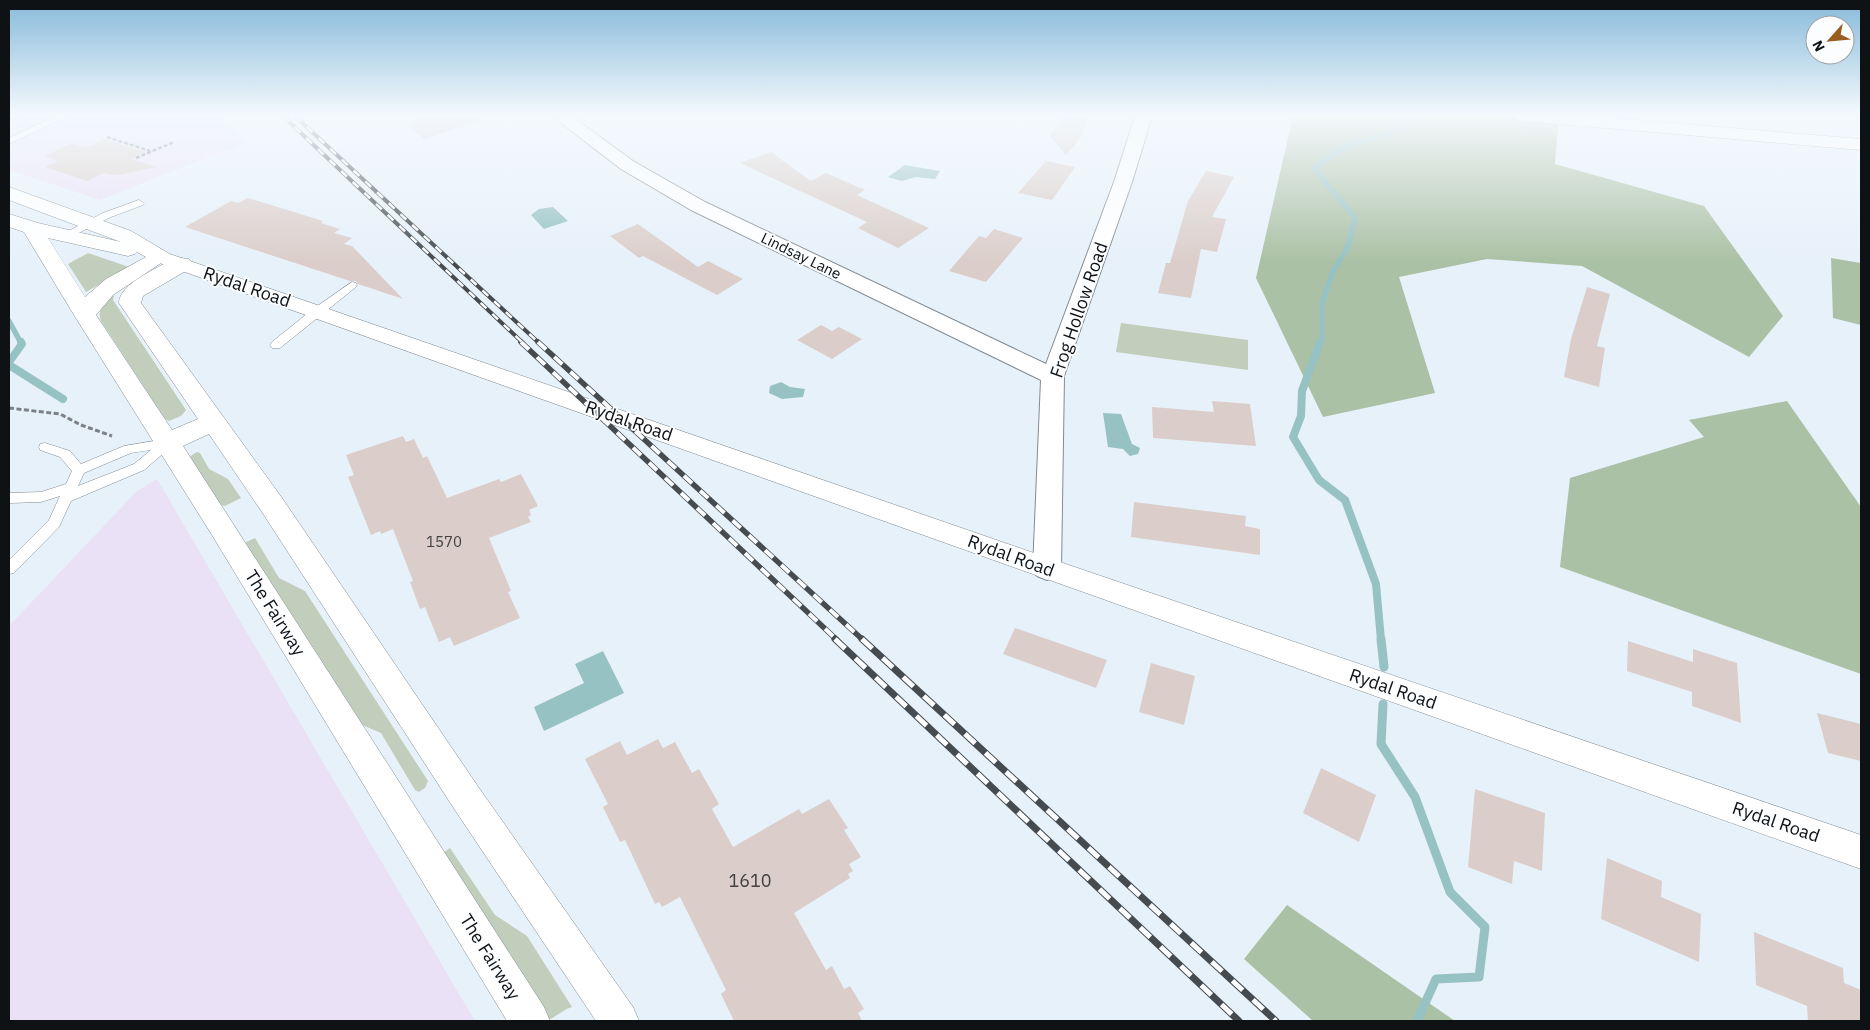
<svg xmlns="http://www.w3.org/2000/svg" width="1870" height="1030" font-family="'IBM Plex Sans',sans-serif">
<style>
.commercial{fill:#eae1f6}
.green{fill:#c0cebb}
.forest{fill:#abc1a5}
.water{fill:#97c2c4}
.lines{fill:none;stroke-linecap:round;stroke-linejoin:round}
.stream-far2{stroke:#97c2c4;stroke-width:5.5}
.stream-far1{stroke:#97c2c4;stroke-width:8}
.stream{stroke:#97c2c4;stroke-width:9}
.building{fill:#dbceca}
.service-casing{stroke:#828b92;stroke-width:1}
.minor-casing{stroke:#828b92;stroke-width:2}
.tertiary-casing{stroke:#828b92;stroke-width:1}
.secondary-casing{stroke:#828b92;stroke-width:1}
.path-far1{stroke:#7b8187;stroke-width:2.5;stroke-dasharray:4 2;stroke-linecap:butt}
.path{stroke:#7b8187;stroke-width:3;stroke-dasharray:5 2.5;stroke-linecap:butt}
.service{fill:#fff;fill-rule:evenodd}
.minor{fill:#fff;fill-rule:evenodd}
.tertiary{fill:#fff;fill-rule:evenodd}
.secondary{fill:#fff;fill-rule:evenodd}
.rail-far2-casing{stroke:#464b50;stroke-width:4}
.rail-far1-casing{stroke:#464b50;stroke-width:5.5}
.rail-casing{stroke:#464b50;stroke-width:7}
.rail-far2{stroke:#fbfdff;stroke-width:2.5;stroke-dasharray:8;stroke-linecap:butt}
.rail-far1{stroke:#fbfdff;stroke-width:4;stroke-dasharray:11;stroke-linecap:butt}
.rail{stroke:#fbfdff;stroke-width:5;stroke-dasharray:14;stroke-linecap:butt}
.labels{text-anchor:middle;stroke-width:4;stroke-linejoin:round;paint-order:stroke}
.far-street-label{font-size:15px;fill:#0f1215;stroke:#fbfdff}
.number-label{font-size:15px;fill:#424142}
.street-label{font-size:18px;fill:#0f1215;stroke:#fbfdff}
.near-number-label{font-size:18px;fill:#424142}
</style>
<rect width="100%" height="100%" fill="#e7f1fa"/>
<g class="commercial">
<path d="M 9,116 L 218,116 L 246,142 L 100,200 L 9,170 Z"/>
<path d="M 157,479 L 239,619 L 475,1021 L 9,1021 L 9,626 L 137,491 Z"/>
</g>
<g class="green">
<path d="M 88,253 L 129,267 L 86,292 L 68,264 Z"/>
<path d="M 107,296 L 114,296 L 113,300 L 186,410 L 181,416 L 169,421 L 165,419 L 101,321 C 97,312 103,304 107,296 Z"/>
<path d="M 1121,323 L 1248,340 L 1248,370 L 1116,352 Z"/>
<path d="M 197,452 L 200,453 L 209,469 L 228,479 L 241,498 L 225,506 L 219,505 L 189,457 Z"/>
<path d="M 255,538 L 279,578 L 305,591 L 428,781 L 425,788 L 419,792 L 415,790 L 381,733 L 353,721 L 242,544 Z"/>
<path d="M 450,848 L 495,915 L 527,936 L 572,1007 C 561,1010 553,1021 542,1021 L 439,856 Z"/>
</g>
<g class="forest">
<path d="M 1293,116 L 1559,116 L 1555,164 L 1704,206 L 1783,316 L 1749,357 L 1582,266 L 1487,259 L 1399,277 L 1435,393 L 1323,417 L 1256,278 Z"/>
<path d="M 1831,258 L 1861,263 L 1861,325 L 1833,318 Z"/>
<path d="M 1787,401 L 1861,507 L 1861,674 L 1560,567 L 1570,478 L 1704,437 L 1689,420 Z"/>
<path d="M 1287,905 L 1455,1021 L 1313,1021 L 1244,959 Z"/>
</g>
<g class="water">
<path d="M 905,165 L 940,171 L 935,179 L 916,177 L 902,181 L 888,177 Z"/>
<path d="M 553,207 L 568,221 L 544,229 L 531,215 L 539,209 Z"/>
<path d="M 781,382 L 790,387 L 805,389 L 803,397 L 782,399 L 769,393 L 770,386 Z"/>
<path d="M 1103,413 L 1121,414 L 1132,444 L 1140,448 L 1138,454 L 1130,456 L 1123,449 L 1108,447 Z"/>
<path d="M 603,651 L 624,693 L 544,731 L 534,707 L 584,683 L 575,664 Z"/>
</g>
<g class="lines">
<g class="stream-far2">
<path d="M 9,321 L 21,343"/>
<path d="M 1320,343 L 1322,337 L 1322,303 L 1333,271 L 1347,249 L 1355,218 L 1314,168 L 1348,145 L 1388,134 L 1407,117"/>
</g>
<g class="stream-far1">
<path d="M 1320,342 L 1302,391 L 1301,416 L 1293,437 L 1319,480 L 1345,500 L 1376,584 L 1381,640"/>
<path d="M 9,362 L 22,344 L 21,342"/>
<path d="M 9,365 L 63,399"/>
</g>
<g class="stream">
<path d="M 1381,639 L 1384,667"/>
<path d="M 1383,704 L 1381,744 L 1415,797 L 1450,892 L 1485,927 L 1479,977 L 1436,979 L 1417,1021"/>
</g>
</g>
<g class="building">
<path d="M 427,116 L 480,116 L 480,121 L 424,139 L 406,123 Z"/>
<path d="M 1065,116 L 1089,116 L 1080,139 L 1066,155 L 1050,136 Z"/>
<path d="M 104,139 L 145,152 L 131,159 L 156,167 L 118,175 L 104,173 L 87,181 L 45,167 L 58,161 L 45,156 L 72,143 L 86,148 Z"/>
<path d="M 771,152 L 811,181 L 826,173 L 865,190 L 857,195 L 929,228 L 898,248 L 858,228 L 867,222 L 740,163 Z"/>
<path d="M 1046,161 L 1075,167 L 1052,200 L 1018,193 Z"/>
<path d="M 1206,171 L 1234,177 L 1212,217 L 1226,219 L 1217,252 L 1201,249 L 1191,298 L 1158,293 L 1166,263 L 1170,263 L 1188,201 Z"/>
<path d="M 248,198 L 323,221 L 321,223 L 340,229 L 334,233 L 352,238 L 344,244 L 352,246 L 403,299 L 358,284 L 356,281 L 350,281 L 185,227 L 231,201 L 238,203 Z"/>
<path d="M 638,224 L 698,267 L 708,261 L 743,279 L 717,295 L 643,256 L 639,258 L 610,236 Z"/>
<path d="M 994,229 L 1023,238 L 986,282 L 949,271 L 979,236 L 986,238 Z"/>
<path d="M 1587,287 L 1610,294 L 1597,346 L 1605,348 L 1599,387 L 1564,377 L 1571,339 Z"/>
<path d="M 821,325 L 832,331 L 839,327 L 862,339 L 832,359 L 797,340 Z"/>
<path d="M 1212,401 L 1250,404 L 1256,446 L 1153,438 L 1152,407 L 1214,412 Z"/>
<path d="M 403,436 L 406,442 L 414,439 L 423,458 L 427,456 L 447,498 L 499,479 L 501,482 L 521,474 L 538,506 L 529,510 L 531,515 L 528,517 L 531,522 L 489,538 L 511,591 L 508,592 L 520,618 L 454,646 L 450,637 L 439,642 L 425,607 L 420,609 L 410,582 L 413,581 L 393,529 L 381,534 L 380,531 L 371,535 L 348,477 L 354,475 L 346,455 Z"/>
<path d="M 1134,502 L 1246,516 L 1245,526 L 1260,529 L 1260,555 L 1131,537 Z"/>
<path d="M 1015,628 L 1107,660 L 1096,688 L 1003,654 Z"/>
<path d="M 1628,641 L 1693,662 L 1693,649 L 1737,663 L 1741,723 L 1692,706 L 1692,692 L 1627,671 Z"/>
<path d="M 1151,663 L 1195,676 L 1184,725 L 1139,712 Z"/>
<path d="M 1817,713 L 1861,724 L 1861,761 L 1828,753 Z"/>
<path d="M 658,739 L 663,748 L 675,742 L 692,773 L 699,769 L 719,804 L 712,809 L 733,847 L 799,809 L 802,814 L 829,799 L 848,828 L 844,830 L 861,857 L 849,864 L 853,871 L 848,874 L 850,878 L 794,913 L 826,970 L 832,966 L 844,989 L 850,986 L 864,1009 L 858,1013 L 862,1021 L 734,1021 L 721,994 L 726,990 L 680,897 L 662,907 L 659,902 L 655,904 L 625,840 L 620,842 L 603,807 L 608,804 L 585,759 L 620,741 L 627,755 Z"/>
<path d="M 1321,768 L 1376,795 L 1359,842 L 1303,813 Z"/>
<path d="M 1475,789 L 1545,813 L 1542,871 L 1514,861 L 1512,884 L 1468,867 Z"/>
<path d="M 1607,858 L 1662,881 L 1661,897 L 1701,914 L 1699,962 L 1601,919 Z"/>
<path d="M 1754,932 L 1843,968 L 1844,983 L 1861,990 L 1861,1021 L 1808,1021 L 1807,1006 L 1756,985 Z"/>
</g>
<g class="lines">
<g class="service-casing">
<g id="service">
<path d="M 56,116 L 68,116 L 9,144 L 9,138 Z"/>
<path d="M 139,200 L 144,203 L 143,205 L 111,217 L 68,238 L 60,238 L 59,236 L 103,213 Z"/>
<path d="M 352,282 L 356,283 L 357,285 L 356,287 L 280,348 L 272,348 L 270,345 L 272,342 L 313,309 Z"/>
<path d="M 166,439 L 172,440 L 173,443 L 172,446 L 144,470 L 71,501 L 59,527 L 14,573 L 9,574 L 9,560 L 49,520 L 60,496 L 41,502 L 9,503 L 9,493 L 41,492 L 66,484 L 72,471 L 60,457 L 40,450 L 39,447 L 40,444 L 45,443 L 70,451 L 81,464 L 124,446 ZM 151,450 L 134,464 L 78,486 L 84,473 L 131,453 Z"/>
</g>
</g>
<g class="minor-casing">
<path id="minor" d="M 552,116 L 571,116 L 633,161 L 705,202 L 1046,364 L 1114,182 L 1135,116 L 1152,116 L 1132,182 L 1064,376 L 1061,569 L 1057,576 L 1047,580 L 1037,576 L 1033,569 L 1041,380 L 691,210 L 621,169 Z"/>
</g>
<g class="tertiary-casing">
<path id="tertiary" d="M 161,251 L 1057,561 L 1861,835 L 1861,869 L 154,261 L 150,257 L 154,253 Z"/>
</g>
<g class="secondary-casing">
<g id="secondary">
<path d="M 1514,116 L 1590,116 L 1861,139 L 1861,150 L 1523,121 L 1517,120 Z"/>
<path d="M 9,187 L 131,231 L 168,253 L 172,257 L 168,261 L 161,263 L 113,295 L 96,315 L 172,430 L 198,419 L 119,303 C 119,284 158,268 173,259 L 181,258 L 189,259 L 192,264 L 189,269 L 143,296 L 141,303 L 282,498 L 479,788 L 633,1007 L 639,1021 L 596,1021 L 455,810 L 262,512 L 209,434 L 183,446 L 544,1007 L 550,1021 L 507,1021 L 212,535 L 74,315 L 24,232 L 9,227 L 9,214 L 38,223 L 121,242 L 9,200 ZM 48,238 L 128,256 L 135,254 L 137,252 L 146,257 L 106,279 L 85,297 Z"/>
</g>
</g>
<g class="path-far1">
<path d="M 9,120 L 17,116"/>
<path d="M 107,137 L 150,151"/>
<path d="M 136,158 L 174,142"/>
</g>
<path class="path" d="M 9,408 L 60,414 L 81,425 L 112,436"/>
<use href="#service" class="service"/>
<use href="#minor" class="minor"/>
<use href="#tertiary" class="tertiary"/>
<use href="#secondary" class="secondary"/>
<g class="rail-far2-casing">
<g id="rail-far2">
<path d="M 283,116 L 523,343"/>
<path d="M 295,116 L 539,343"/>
</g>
</g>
<g class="rail-far1-casing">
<g id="rail-far1">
<path d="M 521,342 L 837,640"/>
<path d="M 538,342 L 863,640"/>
</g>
</g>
<g class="rail-casing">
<g id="rail">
<path d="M 835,639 L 1239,1021"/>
<path d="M 862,639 L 1276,1021"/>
</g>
</g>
<use href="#rail-far2" class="rail-far2"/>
<use href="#rail-far1" class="rail-far1"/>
<use href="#rail" class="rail"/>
</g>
<linearGradient id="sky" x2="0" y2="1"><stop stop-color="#87bada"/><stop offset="0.44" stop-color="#f4f9fd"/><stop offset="1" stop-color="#f4f9fd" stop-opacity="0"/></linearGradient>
<rect width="1870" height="261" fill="url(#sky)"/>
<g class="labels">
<g class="far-street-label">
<text transform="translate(801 256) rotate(26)" y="5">Lindsay Lane</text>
</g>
<g class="number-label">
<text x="444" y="547">1570</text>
</g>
<g class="street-label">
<text transform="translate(247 287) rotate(19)" y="6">Rydal Road</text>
<text transform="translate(1079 310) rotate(-71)" y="6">Frog Hollow Road</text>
<text transform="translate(629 421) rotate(19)" y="6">Rydal Road</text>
<text transform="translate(1011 556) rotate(20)" y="6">Rydal Road</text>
<text transform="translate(275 613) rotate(58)" y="6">The Fairway</text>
<text transform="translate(1393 689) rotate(19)" y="6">Rydal Road</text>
<text transform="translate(1776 822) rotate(19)" y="6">Rydal Road</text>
<text transform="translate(490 957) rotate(58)" y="6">The Fairway</text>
</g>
<g class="near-number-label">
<text x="750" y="887">1610</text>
</g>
</g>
<rect width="1870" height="1030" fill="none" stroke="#0f1215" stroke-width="20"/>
<g transform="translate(1830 40) rotate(243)"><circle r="24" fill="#fbfdff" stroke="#9d9fa1"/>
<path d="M0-4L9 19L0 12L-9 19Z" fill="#995d1f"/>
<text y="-8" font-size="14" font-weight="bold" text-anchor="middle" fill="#0f1215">N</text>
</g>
</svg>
